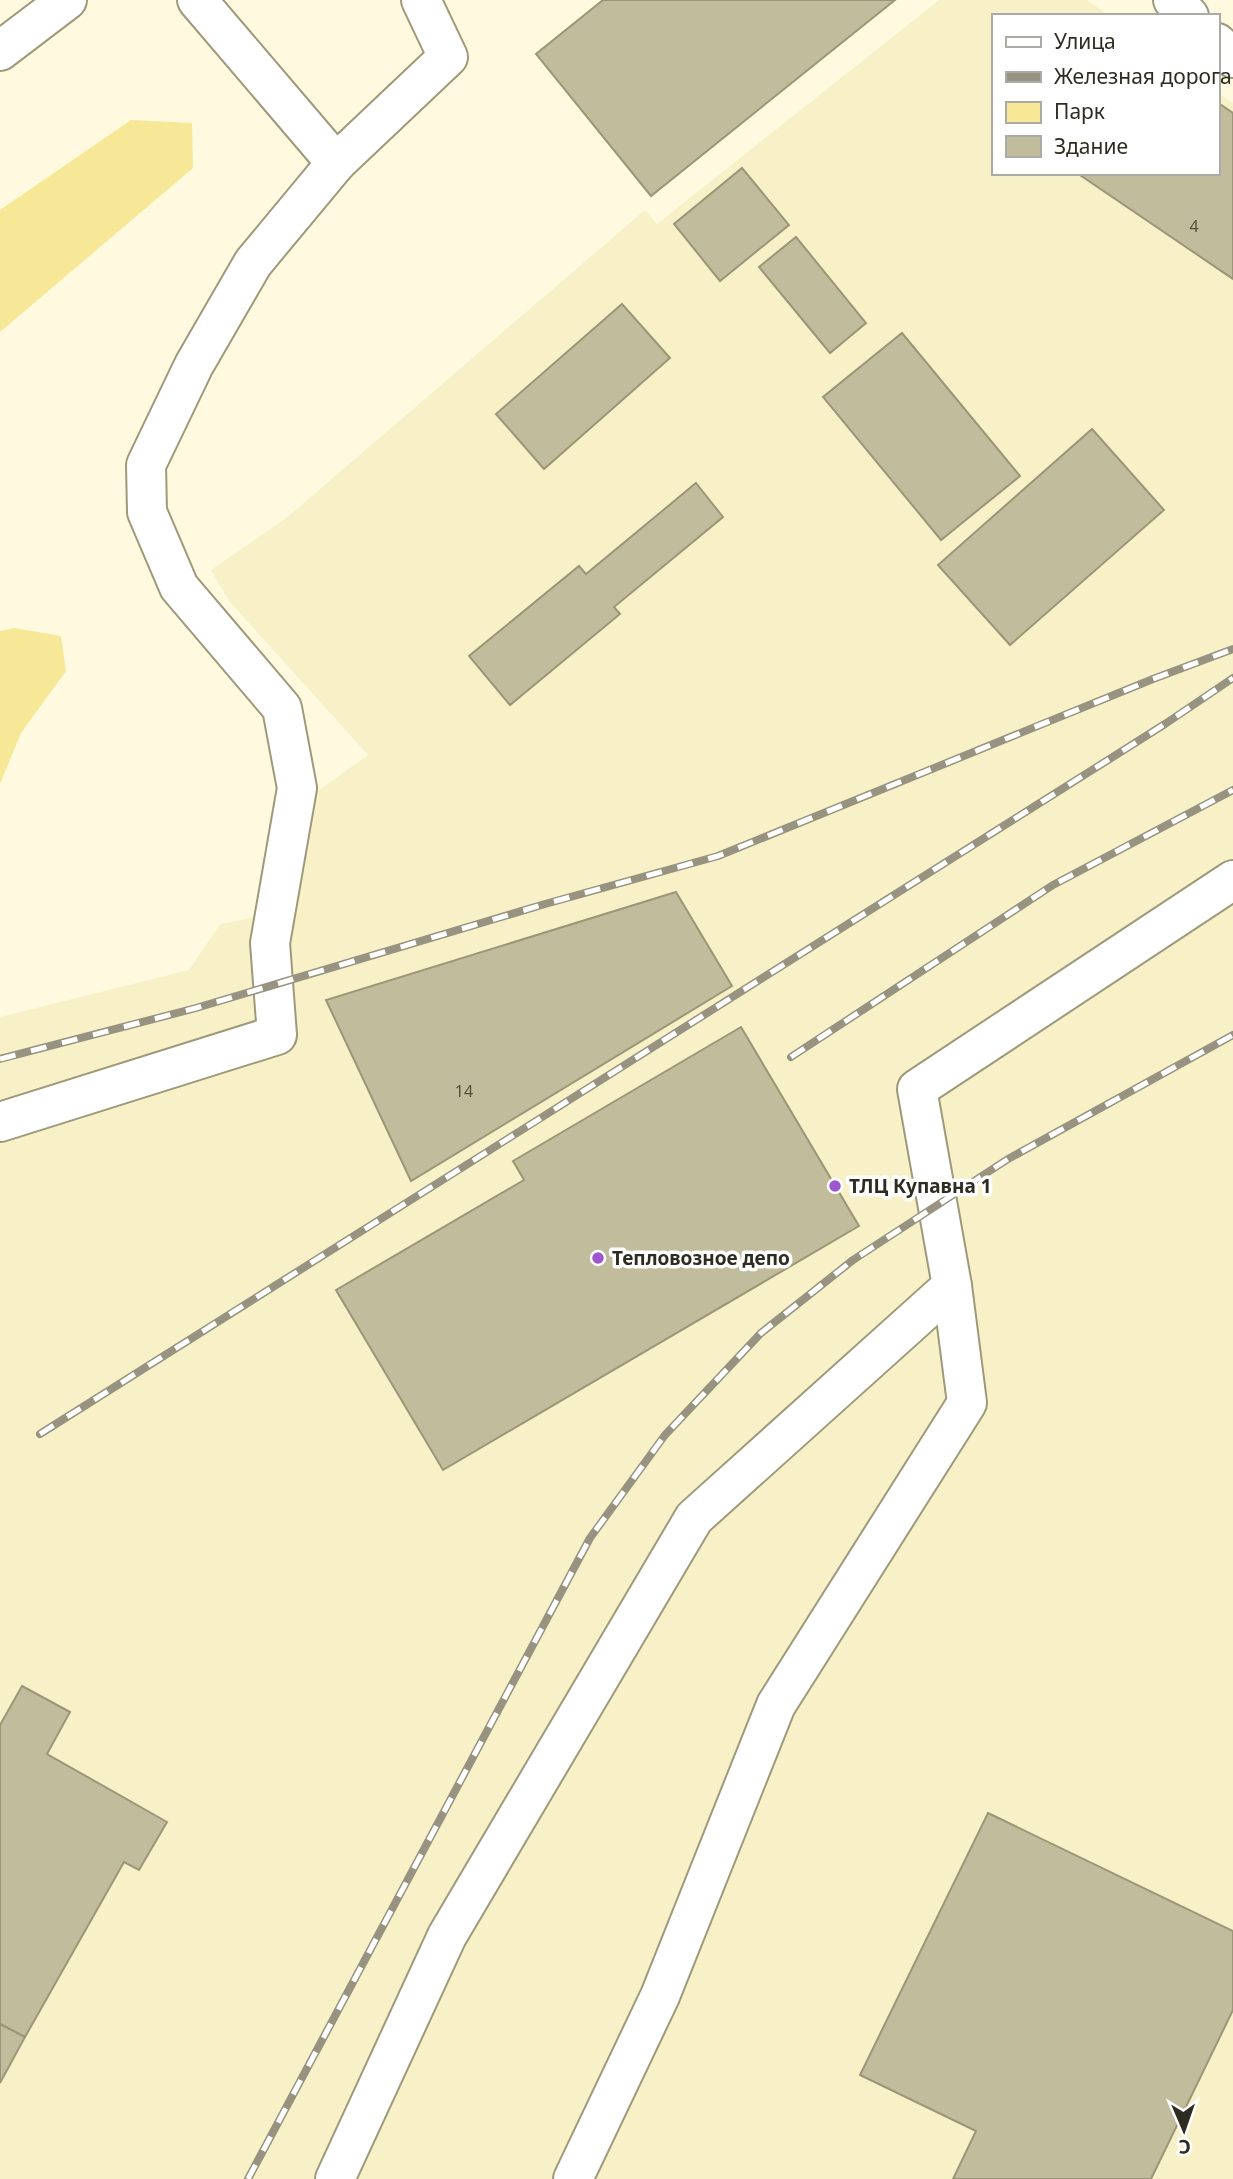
<svg xmlns="http://www.w3.org/2000/svg" width="1233" height="2179" font-family="'Noto Sans',sans-serif">
<style>
.built{fill:#f8f1c8}
.green{fill:#f6e897}
.building{fill:#c1bc9b;stroke:#9b9677;stroke-width:2}
.lines{fill:none;stroke-linecap:round;stroke-linejoin:round}
.minor-casing{stroke:#9e997a;stroke-width:42}
.minor{stroke:#fff;stroke-width:38}
.rail-casing{stroke:#979380;stroke-width:8}
.rail{stroke:#fff;stroke-width:5;stroke-dasharray:16;stroke-linecap:butt}
.poi-dot{fill:#9d56cb;stroke:#fff;stroke-width:2.5}
.labels{text-anchor:middle;stroke-width:7;stroke-linejoin:round;paint-order:stroke}
.number-label{font-size:16px;fill:#53503f}
.poi-label{font-size:19px;font-weight:bold;fill:#2e2c20;stroke:#fff;text-anchor:start}
</style>
<rect width="100%" height="100%" fill="#fffadf"/>
<path class="built" d="M 939,0 L 1087,0 L 1110,16 L 993,16 L 993,173 L 1217,173 L 1217,92 L 1233,103 L 1233,2179 L 0,2179 L 0,1017 L 189,970 L 220,924 L 287,911 L 315,793 L 368,755 L 229,601 L 211,570 L 285,519 L 645,210 L 657,224 Z"/>
<g class="green">
<path d="M 131,120 L 192,123 L 193,168 L 0,332 L 0,210 Z"/>
<path d="M 14,628 L 61,636 L 66,671 L 21,733 L 0,784 L 0,631 Z"/>
</g>
<g class="building">
<path d="M 603,0 L 895,0 L 651,196 L 536,54 Z"/>
<path d="M 1217,102 L 1233,113 L 1233,279 L 1077,173 L 1217,173 Z"/>
<path d="M 742,168 L 789,225 L 720,281 L 674,224 Z"/>
<path d="M 796,237 L 866,323 L 830,353 L 759,267 Z"/>
<path d="M 622,304 L 670,358 L 544,469 L 496,414 Z"/>
<path d="M 902,333 L 1020,476 L 941,540 L 823,397 Z"/>
<path d="M 1092,429 L 1164,510 L 1010,645 L 938,565 Z"/>
<path d="M 696,483 L 723,517 L 614,607 L 620,614 L 510,705 L 469,656 L 579,566 L 586,574 Z"/>
<path d="M 676,892 L 732,986 L 411,1181 L 326,1000 Z"/>
<path d="M 741,1027 L 859,1226 L 443,1470 L 336,1290 L 524,1180 L 513,1161 Z"/>
<path d="M 22,1686 L 70,1712 L 47,1754 L 167,1822 L 139,1870 L 124,1862 L 25,2037 L 0,2024 L 0,1725 Z"/>
<path d="M 988,1813 L 1233,1931 L 1233,2010 L 1151,2179 L 953,2179 L 976,2131 L 860,2075 Z"/>
<path d="M 0,2024 L 25,2037 L 0,2083 Z"/>
</g>
<g class="lines">
<g class="minor-casing">
<g id="minor">
<path d="M 197,0 L 336,163"/>
<path d="M 1173,0 L 1189,16"/>
<path d="M 1217,43 L 1233,58"/>
<path d="M 0,51 L 67,0"/>
<path d="M 0,1122 L 277,1035 L 270,943 L 297,788 L 282,708 L 179,587 L 147,512 L 146,465 L 194,365 L 253,263 L 336,163 L 448,57 L 421,0"/>
<path d="M 335,2179 L 447,1936 L 694,1518 L 952,1286"/>
<path d="M 573,2179 L 660,1996 L 776,1705 L 967,1403 L 952,1286 L 917,1089 L 1233,880"/>
</g>
</g>
<use href="#minor" class="minor"/>
<g class="rail-casing">
<g id="rail">
<path d="M 791,1057 L 1053,885 L 1233,790"/>
<path d="M 0,1059 L 196,1008 L 545,904 L 718,856 L 1153,679 L 1233,649"/>
<path d="M 40,1434 L 1165,724 L 1233,678"/>
<path d="M 248,2179 L 590,1538 L 665,1435 L 761,1333 L 853,1260 L 1008,1159 L 1233,1035"/>
</g>
</g>
<use href="#rail" class="rail"/>
</g>
<g class="poi-dot">
<circle cx="835" cy="1186" r="7"/>
<circle cx="598" cy="1258" r="7"/>
</g>
<g class="labels">
<g class="number-label">
<text x="1194" y="232">4</text>
<text x="464" y="1097">14</text>
</g>
<g class="poi-label">
<text x="849" y="1193">ТЛЦ Купавна 1</text>
<text x="612" y="1265">Тепловозное депо</text>
</g>
</g>
<rect x="992" y="14" width="228" height="161" fill="#ffffff" stroke="#ababa6" stroke-width="2"/>
<rect x="1006" y="37" width="35" height="10" fill="#ffffff" stroke="#ababa6" stroke-width="2"/>
<text x="1054" y="49" font-size="21" fill="#2e2c20">Улица</text>
<rect x="1006" y="72" width="35" height="10" fill="#979380" stroke="#ababa6" stroke-width="2"/>
<text x="1054" y="84" font-size="21" fill="#2e2c20">Железная дорога</text>
<rect x="1006" y="102" width="35" height="21" fill="#f6e897" stroke="#ababa6" stroke-width="2"/>
<text x="1054" y="119" font-size="21" fill="#2e2c20">Парк</text>
<rect x="1006" y="136" width="35" height="21" fill="#c1bc9b" stroke="#ababa6" stroke-width="2"/>
<text x="1054" y="154" font-size="21" fill="#2e2c20">Здание</text>
<g transform="translate(1184 2130) rotate(178)" stroke="#ffffff" stroke-width="5" paint-order="stroke">
<path d="M0-5L12 26L0 18L-12 26Z" fill="#2e2c20"/>
<text y="-10" font-size="19" font-weight="bold" text-anchor="middle" fill="#2e2c20">С</text>
</g>
</svg>
